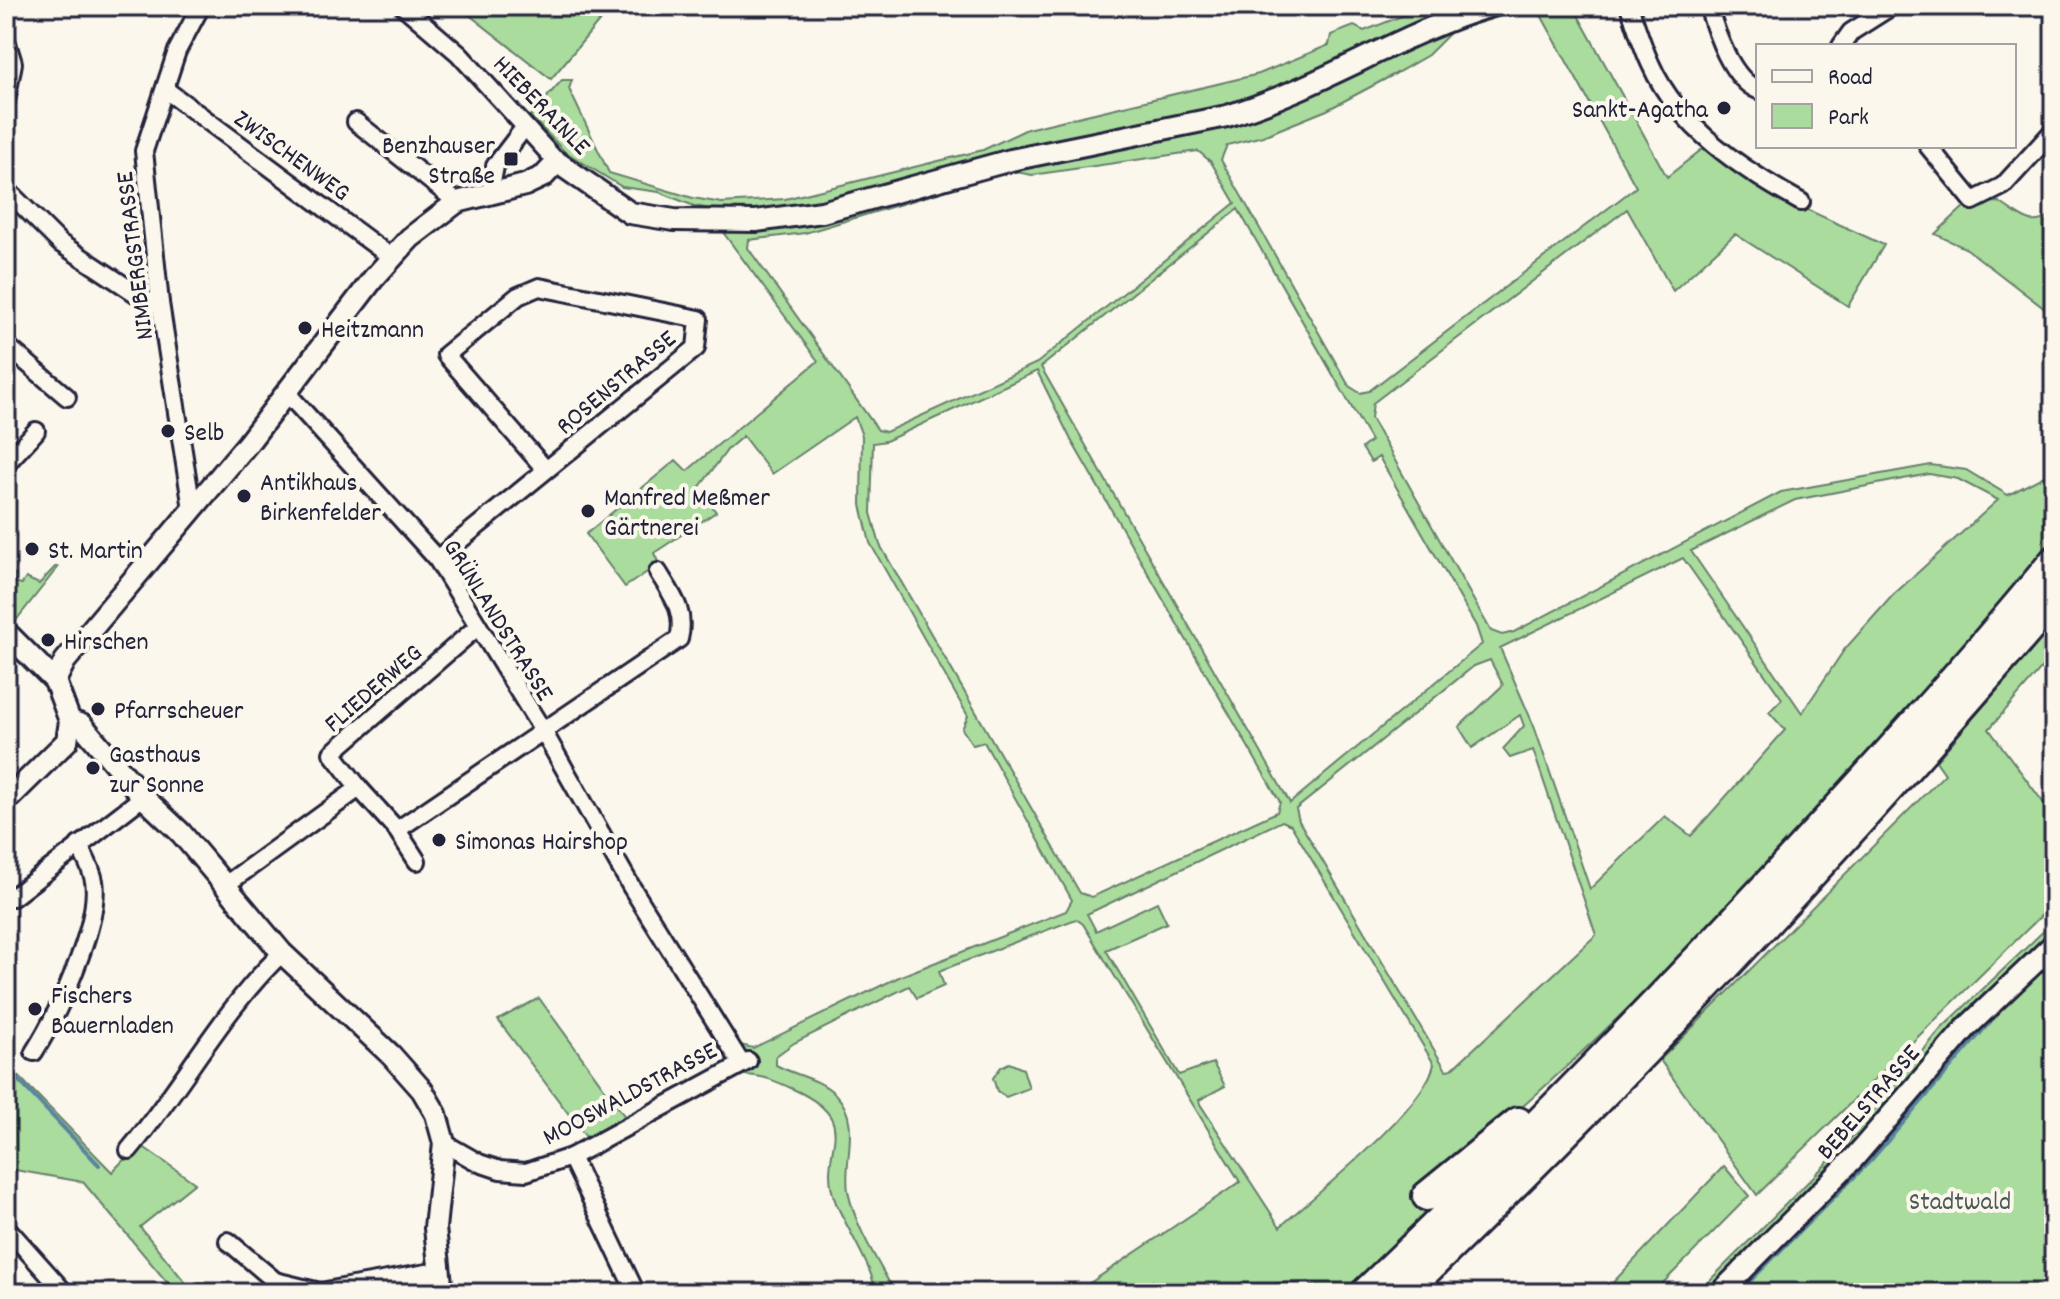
<svg xmlns="http://www.w3.org/2000/svg" width="2060" height="1299" font-family="Dekko,sans-serif">
<style>
.green{fill:#aadc9d;stroke:#667f6c;stroke-width:2;fill-rule:evenodd}
.lines{fill:none;stroke-linecap:round;stroke-linejoin:round}
.stream{stroke:#5a859f;stroke-width:4}
.minor-casing{stroke:#22223b;stroke-width:22}
.tertiary-casing{stroke:#22223b;stroke-width:26}
.motorway-casing{stroke:#22223b;stroke-width:34}
.minor{stroke:#fbf7ec;stroke-width:16}
.tertiary{stroke:#fbf7ec;stroke-width:20}
.motorway{stroke:#fbf7ec;stroke-width:28}
.poi-dot{fill:#22223b;stroke:#fbf7ec;stroke-width:3}
.labels{text-anchor:middle;stroke-width:8;stroke-linejoin:round;paint-order:stroke}
.street-label{font-size:26px;fill:#22223b;stroke:#fbf7ec}
.poi-label{font-size:26px;fill:#22223b;stroke:#fbf7ec;text-anchor:start}
.park-label{font-size:26px;fill:#4b5a58;stroke:#fbf7ec}
</style>
<rect width="100%" height="100%" fill="#fbf7ec"/>
<filter id="ink" filterUnits="userSpaceOnUse"><feTurbulence type="fractalNoise" baseFrequency=".0125" numOctaves="2"/><feDisplacementMap in="SourceGraphic" scale="16" xChannelSelector="R" yChannelSelector="G"/><feConvolveMatrix kernelMatrix="1 2 1 2 8 2 1 2 1" color-interpolation-filters="sRGB"/></filter>
<g filter="url(#ink)">
<g class="green">
<path d="M 458,6 L 612,6 L 551,79 Z"/>
<path d="M 1411,6 L 1573,6 L 1667,177 L 1701,150 L 1708,150 L 1771,193 L 1884,245 L 1848,306 L 1735,234 L 1673,291 L 1627,209 L 1373,403 L 1371,418 L 1491,631 L 1502,635 L 1514,632 L 1781,492 L 1931,465 L 1966,470 L 2008,495 L 2054,471 L 2054,538 C 1860,769 1658,1000 1424,1191 L 1424,1217 L 1343,1293 L 1319,1293 L 1309,1282 L 1277,1283 L 1255,1293 L 1178,1289 L 1153,1281 L 1120,1293 L 1075,1293 L 1240,1182 L 1083,924 L 1076,919 L 939,971 L 944,986 L 917,998 L 909,986 L 794,1043 L 776,1056 L 776,1065 C 796,1076 820,1078 836,1095 C 862,1121 843,1160 848,1191 C 855,1227 878,1261 895,1293 L 875,1293 C 876,1273 845,1225 836,1203 C 813,1148 869,1124 793,1089 C 774,1080 754,1072 733,1076 L 643,1129 L 637,1117 L 725,1064 L 728,1053 L 607,836 L 736,1044 L 753,1048 L 901,976 L 1066,911 L 1072,900 L 984,742 L 973,745 L 962,729 L 968,716 L 870,543 L 861,505 L 862,436 L 855,417 L 772,474 L 743,436 L 728,449 L 699,488 L 716,512 L 654,553 L 659,564 L 625,587 L 586,534 L 676,460 L 687,471 L 818,361 L 725,235 L 724,211 L 694,206 L 659,192 L 622,187 L 564,151 L 530,116 L 562,80 L 572,80 L 569,89 L 609,173 L 693,198 L 722,203 L 785,199 L 983,150 L 1027,129 L 1259,74 L 1329,45 L 1331,35 L 1354,26 L 1364,31 L 1407,14 ZM 1536,6 L 1636,187 L 1369,391 L 1360,393 L 1349,386 L 1221,160 L 1227,145 L 1263,136 L 1327,110 L 1393,75 L 1428,55 L 1452,31 ZM 1198,151 L 1211,162 L 1235,203 L 1037,363 L 886,432 L 878,430 L 748,248 L 749,240 L 805,233 L 1011,171 L 1032,175 ZM 1238,209 L 1371,441 L 1362,448 L 1371,462 L 1379,457 L 1476,626 L 1482,644 L 1290,803 L 1041,367 ZM 1037,371 L 1071,440 L 1280,802 L 1277,812 L 1092,897 L 1080,893 L 880,545 L 871,513 L 873,443 L 886,441 ZM 1929,474 L 1958,479 L 1998,500 L 1893,595 L 1844,650 L 1802,713 L 1691,551 L 1795,500 ZM 1683,558 L 1782,699 L 1769,712 L 1785,730 L 1691,836 L 1665,816 L 1590,889 L 1534,726 L 1500,648 ZM 1490,660 L 1503,685 L 1459,727 L 1472,748 L 1520,715 L 1524,726 L 1503,749 L 1510,758 L 1533,750 L 1596,935 L 1452,1069 L 1446,1070 L 1299,821 L 1296,809 L 1474,666 ZM 1282,821 L 1291,825 L 1434,1064 C 1426,1107 1315,1195 1280,1227 L 1200,1104 L 1199,1100 L 1225,1086 L 1213,1063 L 1179,1075 L 1106,950 L 1167,923 L 1157,902 L 1096,931 L 1087,914 Z"/>
<path d="M 1999,202 C 2022,216 2031,231 2054,213 L 2054,316 L 1967,249 L 1935,234 L 1967,204 Z"/>
<path d="M 55,567 L 58,567 L 10,628 L 6,624 L 6,571 L 16,575 L 14,582 L 22,584 L 26,578 L 39,584 Z"/>
<path d="M 2054,624 L 2054,654 L 1989,729 L 2054,817 L 2054,903 L 1757,1195 L 1660,1060 L 1945,774 L 1936,761 Z"/>
<path d="M 2054,921 L 2054,1293 L 1697,1293 L 1845,1145 L 1941,1029 Z"/>
<path d="M 539,998 L 628,1121 L 589,1141 L 498,1020 Z"/>
<path d="M 6,1063 L 112,1172 L 139,1144 L 195,1183 L 140,1227 L 194,1293 L 176,1293 L 83,1182 L 9,1169 L 12,1136 L 6,1136 Z"/>
<path d="M 1009,1063 L 1023,1069 L 1029,1088 L 1006,1097 L 997,1091 L 993,1078 L 1001,1067 Z"/>
<path d="M 1724,1166 L 1749,1196 L 1653,1293 L 1603,1293 Z"/>
</g>
<g class="lines">
<g class="stream">
<path d="M 6,1067 L 99,1165"/>
<path d="M 1738,1293 L 1872,1159 L 2008,1001"/>
</g>
<g class="minor-casing">
<g id="minor">
<path d="M 403,6 L 459,54 L 557,162"/>
<path d="M 1629,6 C 1636,25 1642,46 1651,65 C 1679,128 1743,170 1801,202"/>
<path d="M 1708,6 C 1716,32 1731,79 1758,90"/>
<path d="M 6,40 L 13,63 L 6,101"/>
<path d="M 1841,46 L 1851,32 L 1892,6"/>
<path d="M 166,90 L 391,257"/>
<path d="M 356,122 L 457,202"/>
<path d="M 1928,146 L 1973,201 L 2003,186 L 2054,130"/>
<path d="M 6,189 L 60,243 L 152,304 L 160,303"/>
<path d="M 490,193 L 495,166 L 524,128"/>
<path d="M 6,345 L 67,397"/>
<path d="M 286,392 L 437,559 L 543,731 L 632,888 L 741,1063"/>
<path d="M 6,464 L 36,431"/>
<path d="M 192,509 L 160,303 L 144,151 L 177,51 L 201,6"/>
<path d="M 437,559 L 696,348 L 699,319 L 539,287 L 518,296 L 446,355 L 546,470"/>
<path d="M 359,788 L 332,753 L 476,628"/>
<path d="M 397,830 L 679,639 C 686,611 672,595 658,572"/>
<path d="M 224,886 L 359,788 L 397,830 L 417,861"/>
<path d="M 13,897 L 143,797"/>
<path d="M 34,1052 C 57,1016 101,923 94,881 C 92,869 84,856 79,845"/>
<path d="M 444,1143 L 479,1163 L 500,1170 L 526,1172 L 571,1157 L 748,1061"/>
<path d="M 129,1150 C 182,1087 222,1010 282,953"/>
<path d="M 571,1157 L 636,1293"/>
<path d="M 6,1227 L 65,1293"/>
<path d="M 228,1241 L 275,1281 L 320,1292 L 438,1271"/>
</g>
</g>
<g class="tertiary-casing">
<g id="tertiary">
<path d="M 6,632 L 55,681"/>
<path d="M 55,681 L 65,661 L 248,443 L 373,279 L 410,238 L 457,202 L 525,185 L 544,176 L 557,162 L 630,213 L 674,220 L 756,221 L 822,212 L 1011,160 L 1227,116 C 1320,88 1400,33 1491,6"/>
<path d="M 70,721 L 82,725 L 143,797 L 181,833 L 282,953 L 391,1055 L 422,1090 L 436,1114 L 444,1143 L 435,1228 L 442,1293"/>
<path d="M 6,801 L 67,741 L 70,721 L 55,681"/>
<path d="M 1720,1293 L 1854,1158 L 1967,1027 L 2054,944"/>
</g>
</g>
<g class="motorway-casing">
<g id="motorway">
<path d="M 1427,1196 L 1518,1122"/>
<path d="M 1365,1293 C 1507,1158 1644,1017 1777,874 C 1871,772 1966,668 2054,561"/>
<path d="M 1403,1293 C 1632,1073 1848,841 2054,600"/>
</g>
</g>
<use href="#minor" class="minor"/>
<use href="#tertiary" class="tertiary"/>
<use href="#motorway" class="motorway"/>
</g>
</g>
<g class="poi-dot">
<circle cx="1724" cy="108" r="8"/>
<rect x="503" y="151" width="16" height="16" rx="4"/>
<circle cx="305" cy="328" r="8"/>
<circle cx="168" cy="431" r="8"/>
<circle cx="244" cy="496" r="8"/>
<circle cx="588" cy="511" r="8"/>
<circle cx="32" cy="549" r="8"/>
<circle cx="48" cy="640" r="8"/>
<circle cx="98" cy="709" r="8"/>
<circle cx="93" cy="768" r="8"/>
<circle cx="439" cy="840" r="8"/>
<circle cx="35" cy="1009" r="8"/>
</g>
<g class="labels">
<g class="street-label">
<text transform="translate(543 104) rotate(46)" y="9">HIEBERAINLE</text>
<text transform="translate(293 154) rotate(36)" y="9">ZWISCHENWEG</text>
<text transform="translate(133 256) rotate(-97)" y="9">NIMBERGSTRASSE</text>
<text transform="translate(615 381) rotate(-40)" y="9">ROSENSTRASSE</text>
<text transform="translate(500 619) rotate(58)" y="9">GRÜNLANDSTRASSE</text>
<text transform="translate(372 687) rotate(-41)" y="9">FLIEDERWEG</text>
<text transform="translate(629 1092) rotate(-28)" y="9">MOOSWALDSTRASSE</text>
<text transform="translate(1867 1101) rotate(-49)" y="9">BEBELSTRASSE</text>
</g>
<g class="poi-label">
<text x="1708" y="117" text-anchor="end">Sankt-Agatha</text>
<text x="495" y="153" text-anchor="end">Benzhauser<tspan x="495" dy="30">Straße</tspan></text>
<text x="321" y="337">Heitzmann</text>
<text x="184" y="440">Selb</text>
<text x="260" y="490">Antikhaus<tspan x="260" dy="30">Birkenfelder</tspan></text>
<text x="604" y="505">Manfred Meßmer<tspan x="604" dy="30">Gärtnerei</tspan></text>
<text x="48" y="558">St. Martin</text>
<text x="64" y="649">Hirschen</text>
<text x="114" y="718">Pfarrscheuer</text>
<text x="109" y="762">Gasthaus<tspan x="109" dy="30">zur Sonne</tspan></text>
<text x="455" y="849">Simonas Hairshop</text>
<text x="51" y="1003">Fischers<tspan x="51" dy="30">Bauernladen</tspan></text>
</g>
<g class="park-label">
<text x="1960" y="1209">Stadtwald</text>
</g>
</g>
<rect width="2060" height="1299" fill="none" stroke="#fbf7ec" stroke-width="32"/>
<rect x="16" y="16" width="2028" height="1267" fill="none" stroke="#22223b" stroke-width="3" filter="url(#ink)"/>
<rect x="1756" y="44" width="260" height="104" fill="#fbf7ec" stroke="#a4a2a5" stroke-width="2"/>
<rect x="1772" y="70" width="40" height="12" fill="#fbf7ec" stroke="#a4a2a5" stroke-width="2"/>
<text x="1828" y="84" font-size="24" fill="#22223b">Road</text>
<rect x="1772" y="104" width="40" height="24" fill="#aadc9d" stroke="#a4a2a5" stroke-width="2"/>
<text x="1828" y="124" font-size="24" fill="#22223b">Park</text>
</svg>
